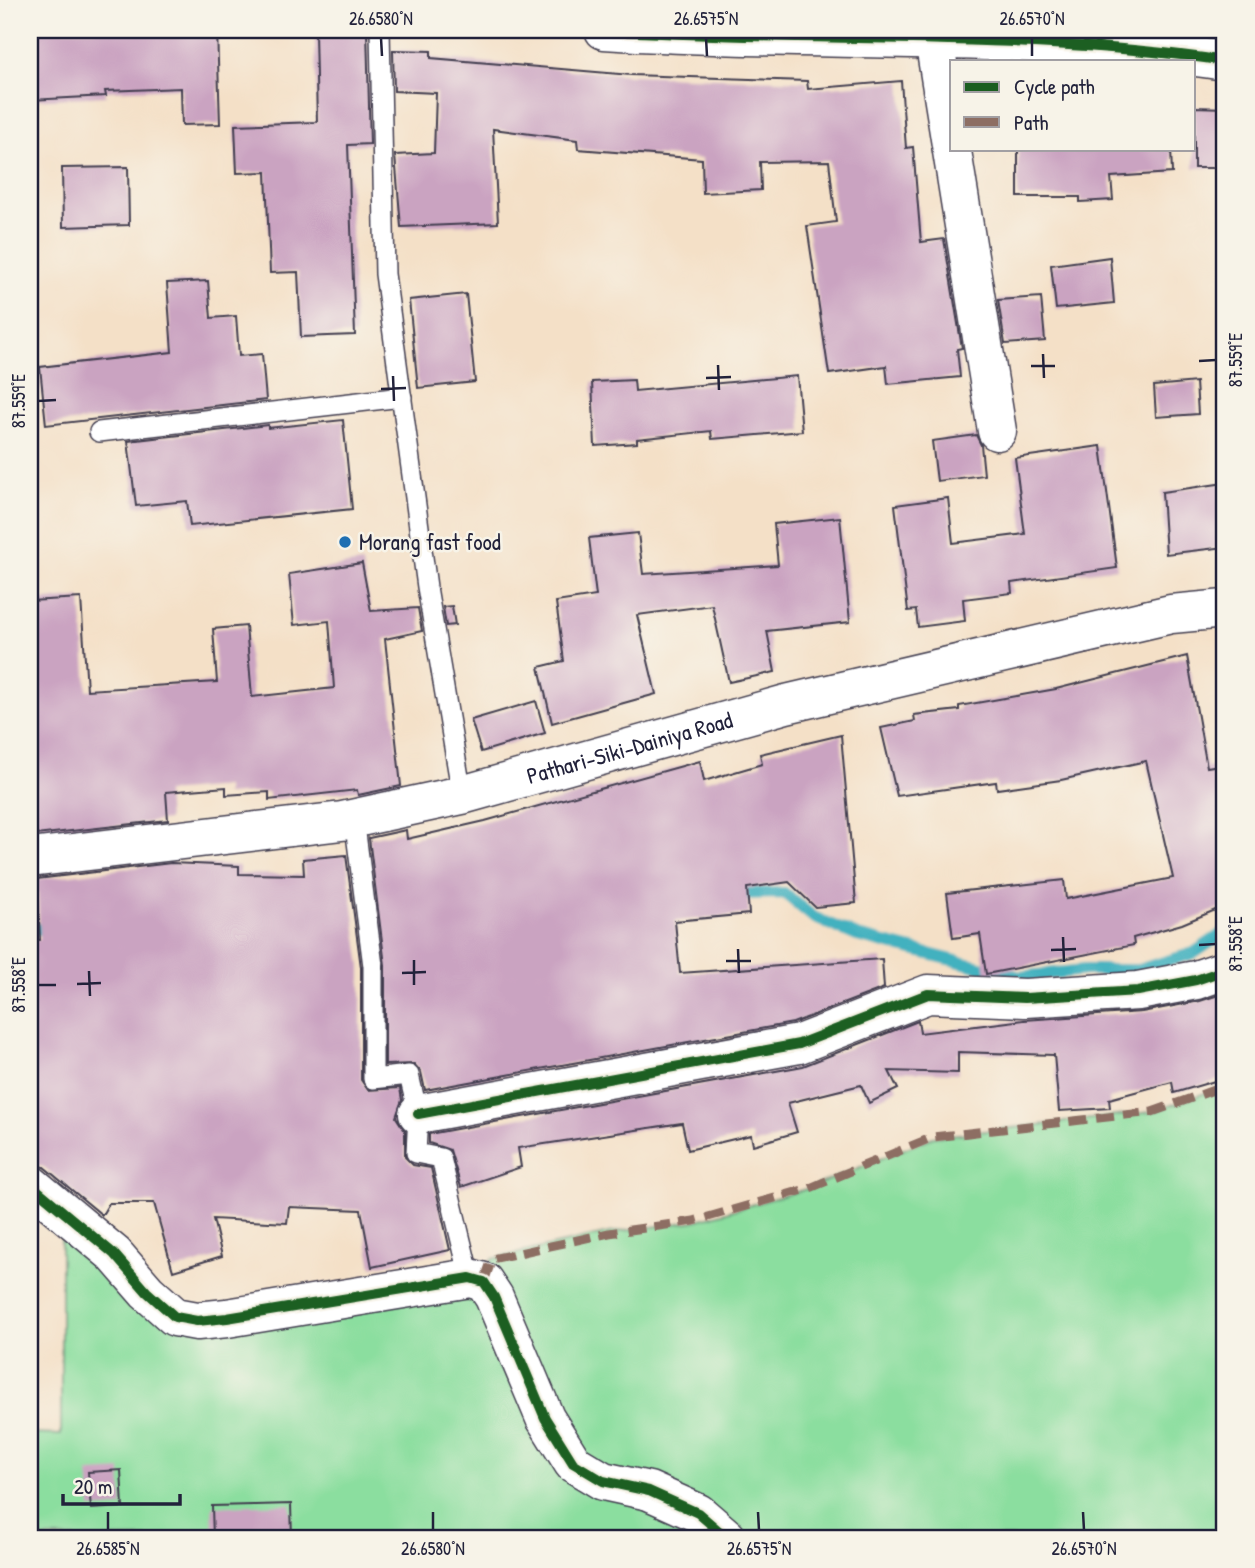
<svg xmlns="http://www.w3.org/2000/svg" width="1255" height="1568" font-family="'Patrick Hand',sans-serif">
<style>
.green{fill:#8bde9f;stroke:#56806d;stroke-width:2}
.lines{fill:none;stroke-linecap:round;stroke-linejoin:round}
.stream{stroke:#43b1bf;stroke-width:12}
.building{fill:#caa3c1}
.lane-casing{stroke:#423e50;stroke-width:22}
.street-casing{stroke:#423e50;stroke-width:41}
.secondary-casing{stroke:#423e50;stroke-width:41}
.lane{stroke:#fff;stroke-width:19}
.street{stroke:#fff;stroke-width:38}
.secondary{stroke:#fff;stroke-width:38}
.quiet{stroke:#8d6e63;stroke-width:9;stroke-dasharray:18 9;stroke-linecap:butt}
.cycleway-casing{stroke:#f7f3e8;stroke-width:15}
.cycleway{stroke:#1b5e20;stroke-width:10}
.ticks{fill:none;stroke:#22223b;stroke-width:2.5}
.poi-dot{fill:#1f6fb2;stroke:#f7f3e8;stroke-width:2.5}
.labels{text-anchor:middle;stroke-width:5;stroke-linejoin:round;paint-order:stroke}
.poi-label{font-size:23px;fill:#22223b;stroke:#f7f3e8;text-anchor:start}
.street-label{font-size:23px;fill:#22223b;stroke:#f7f3e8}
.neatline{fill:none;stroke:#22223b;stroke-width:2.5}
.ticks-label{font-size:18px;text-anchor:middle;fill:#22223b}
</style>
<rect width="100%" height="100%" fill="#f7f3e8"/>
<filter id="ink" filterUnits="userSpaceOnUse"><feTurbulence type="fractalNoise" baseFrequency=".0143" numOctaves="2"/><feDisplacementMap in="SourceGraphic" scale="14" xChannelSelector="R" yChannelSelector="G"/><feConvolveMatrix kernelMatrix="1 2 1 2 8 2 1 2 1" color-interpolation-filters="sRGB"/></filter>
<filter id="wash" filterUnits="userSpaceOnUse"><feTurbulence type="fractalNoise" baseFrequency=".00686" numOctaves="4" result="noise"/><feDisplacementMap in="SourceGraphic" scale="28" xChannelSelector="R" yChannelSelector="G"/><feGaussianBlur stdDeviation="1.57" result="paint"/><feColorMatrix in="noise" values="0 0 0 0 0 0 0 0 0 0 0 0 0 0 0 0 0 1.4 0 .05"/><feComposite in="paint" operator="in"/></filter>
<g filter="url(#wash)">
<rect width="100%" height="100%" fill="#f4e0c7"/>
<path class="green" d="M 1225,1086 L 1225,1538 L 30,1538 L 30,1434 L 61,1435 L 61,1208 L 175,1317 L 484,1282 L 492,1259 L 609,1233 L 694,1221 L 810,1188 L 933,1137 L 1152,1112 Z"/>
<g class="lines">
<g class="stream">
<path d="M 731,894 L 784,893 L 813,917 L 857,936 L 1020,977 L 1085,970 L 1138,970 L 1194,953 L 1225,932"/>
<path d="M 30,929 L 54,929"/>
</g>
</g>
<g id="blocks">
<g class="building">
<path d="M 30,30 L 217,30 L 220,124 L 182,125 L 181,88 L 105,91 L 106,96 L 30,100 Z"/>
<path d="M 367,31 L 370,144 L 348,145 L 355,335 L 301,337 L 298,272 L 270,273 L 266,172 L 237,173 L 235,125 L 317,122 L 315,32 Z"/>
<path d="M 393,50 L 431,51 L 431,58 L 631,75 L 807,81 L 808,89 L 901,81 L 906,148 L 913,147 L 921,242 L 944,239 L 962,348 L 957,349 L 960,377 L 888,384 L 886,366 L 829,374 L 807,226 L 836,222 L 829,161 L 760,162 L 761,190 L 703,193 L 702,159 L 578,149 L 577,140 L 493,129 L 498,223 L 401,227 L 395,155 L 434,153 L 436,93 L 394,91 Z"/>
<path d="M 1194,107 L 1225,108 L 1225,168 L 1194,168 Z"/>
<path d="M 1018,149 L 1171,149 L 1172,173 L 1111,177 L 1113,200 L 1080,202 L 1080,197 L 1018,197 Z"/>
<path d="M 128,167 L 129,225 L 63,227 L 62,168 Z"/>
<path d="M 1110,257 L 1114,303 L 1056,309 L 1051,265 Z"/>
<path d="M 208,281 L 211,318 L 236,316 L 239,356 L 262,354 L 266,400 L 46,425 L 40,367 L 172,352 L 167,283 Z"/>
<path d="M 466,294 L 475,382 L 418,388 L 409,300 Z"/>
<path d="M 1041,297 L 1045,341 L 1005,344 L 998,300 Z"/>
<path d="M 797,376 L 802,431 L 712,439 L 711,431 L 637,439 L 637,443 L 595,446 L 592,382 L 634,380 L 635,391 Z"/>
<path d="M 1196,382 L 1198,414 L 1156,417 L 1154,386 Z"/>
<path d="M 343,420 L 352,509 L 190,526 L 187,501 L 136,506 L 128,441 L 268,425 L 268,428 Z"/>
<path d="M 976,435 L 981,445 L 984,475 L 937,481 L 932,441 Z"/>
<path d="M 1101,446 L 1117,568 L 1011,583 L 1012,593 L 963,599 L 965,621 L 918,627 L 916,610 L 908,611 L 895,505 L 948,498 L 953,543 L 1025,534 L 1015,458 Z"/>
<path d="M 1225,483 L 1225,547 L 1166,554 L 1162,492 Z"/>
<path d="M 840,517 L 850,622 L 767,631 L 775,672 L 729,682 L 712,605 L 637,615 L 656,694 L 552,723 L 539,667 L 564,661 L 556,602 L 596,596 L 589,538 L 638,533 L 643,574 L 778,565 L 774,524 Z"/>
<path d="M 362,563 L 371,611 L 418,608 L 422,631 L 385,639 L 401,786 L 358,795 L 357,790 L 269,800 L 269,792 L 226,795 L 226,787 L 166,792 L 168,820 L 36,835 L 35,821 L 30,822 L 30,601 L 81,598 L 87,690 L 217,682 L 213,629 L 246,626 L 252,697 L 334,688 L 329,621 L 294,625 L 289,574 Z"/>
<path d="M 452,606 L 455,625 L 446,626 L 443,607 Z"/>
<path d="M 1187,656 L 1207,767 L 1225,764 L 1225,906 L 1182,924 L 1133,938 L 1134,945 L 986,974 L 980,934 L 953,938 L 947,893 L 1064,880 L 1066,899 L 1173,878 L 1146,761 L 1061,780 L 997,789 L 996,782 L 897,796 L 881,728 L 915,721 L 914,715 L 959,710 L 959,706 L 1056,689 Z"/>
<path d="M 536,701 L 545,733 L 481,752 L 471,720 Z"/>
<path d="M 841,735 L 856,903 L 815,907 L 789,882 L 747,888 L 749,914 L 675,921 L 680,973 L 882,959 L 884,988 L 793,1023 L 425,1090 L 421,1072 L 414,1064 L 385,1065 L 385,965 L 369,838 L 406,830 L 407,839 L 485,821 L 700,761 L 704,781 L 762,764 L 760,754 Z"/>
<path d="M 346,855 L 361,967 L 361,1080 L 368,1090 L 400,1088 L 402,1100 L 396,1117 L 405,1131 L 405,1157 L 413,1165 L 431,1168 L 450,1250 L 372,1267 L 361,1210 L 289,1207 L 287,1223 L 213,1219 L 222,1256 L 173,1271 L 154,1203 L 109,1203 L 102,1215 L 44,1167 L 30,1163 L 30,940 L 40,940 L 37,879 L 171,863 L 239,866 L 239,874 L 304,875 L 303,859 Z"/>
<path d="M 1225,993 L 1225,1078 L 1174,1093 L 1172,1082 L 1109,1099 L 1110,1108 L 1059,1111 L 1054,1055 L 958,1052 L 958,1073 L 889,1071 L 898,1089 L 869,1103 L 861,1085 L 788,1103 L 797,1132 L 753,1145 L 751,1135 L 688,1150 L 682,1123 L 518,1148 L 521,1167 L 461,1187 L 450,1150 L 429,1143 L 429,1134 L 803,1066 L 918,1021 L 920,1033 L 1024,1020 L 1142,1012 L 1200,1001 Z"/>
<path d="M 121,1470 L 123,1507 L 91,1509 L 88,1472 Z"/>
<path d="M 291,1504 L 292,1538 L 213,1538 L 212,1506 Z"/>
</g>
</g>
</g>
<g filter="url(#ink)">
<use href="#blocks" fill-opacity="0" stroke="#423e50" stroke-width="2"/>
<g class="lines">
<g class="lane-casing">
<g id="lane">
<path d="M 380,30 L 385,274 L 427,587 L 462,795"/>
<path d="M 99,432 L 402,397"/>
<path d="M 354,818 L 373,966 L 373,1079 L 409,1075 L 418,1114 L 416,1153 L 441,1158 L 470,1278"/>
</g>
</g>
<g class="street-casing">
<g id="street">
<path d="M 604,30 C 811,44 1019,30 1225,61"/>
<path d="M 934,39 L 997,431"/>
<path d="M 418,1114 L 799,1044 L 928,994 L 1025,998 L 1138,991 L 1196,980 L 1225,970"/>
<path d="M 30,1184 L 114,1254 L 147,1292 L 175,1317 L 197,1321 L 227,1318 L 470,1278 L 484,1282 L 494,1297 L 545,1418 L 573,1463 L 603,1481 L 649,1491 L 698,1513 L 727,1538"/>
</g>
</g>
<g class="secondary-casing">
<g id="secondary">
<path id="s1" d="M 30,858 L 342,821 L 462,795 L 786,704 L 1171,614 L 1225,609"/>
</g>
</g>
<use href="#lane" class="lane"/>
<use href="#street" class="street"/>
<use href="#secondary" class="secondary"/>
<path class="quiet" d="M 484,1282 L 492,1259 L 609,1233 L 694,1221 L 810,1188 L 933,1137 L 1152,1112 L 1225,1086"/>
<g class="cycleway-casing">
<g id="cycleway">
<path d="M 604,30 C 811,44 1019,30 1225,61"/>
<path d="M 418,1114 L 799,1044 L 928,994 L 1025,998 L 1138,991 L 1196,980 L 1225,970"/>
<path d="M 30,1184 L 114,1254 L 147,1292 L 175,1317 L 197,1321 L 227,1318 L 470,1278 L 484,1282 L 494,1297 L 545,1418 L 573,1463 L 603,1481 L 649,1491 L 698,1513 L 727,1538"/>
</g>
</g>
<use href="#cycleway" class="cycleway"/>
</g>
</g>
<path class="ticks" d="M 381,38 L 382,56M 706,38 L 707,56M 1032,38 L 1032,56M 1043,354 L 1044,378M 1199,361 L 1216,360M 718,365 L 719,390M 1031,366 L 1055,366M 393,376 L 394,401M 706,378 L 731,377M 381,389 L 406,388M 38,401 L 56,400M 1063,937 L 1064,962M 1199,945 L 1216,944M 738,949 L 739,973M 1051,950 L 1076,949M 414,960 L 414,985M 726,961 L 751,961M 89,971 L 90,996M 402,973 L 426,972M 77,984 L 101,983M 38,985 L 56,985M 108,1512 L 108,1530M 433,1512 L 433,1530M 758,1512 L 759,1530M 1083,1512 L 1084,1530"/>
<circle class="poi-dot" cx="345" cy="542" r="7"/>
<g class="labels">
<g class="poi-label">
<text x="359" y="550">Morang fast food</text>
</g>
<g class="street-label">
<text dy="8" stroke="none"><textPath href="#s1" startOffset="611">Pathari-Siki-Dainiya Road</textPath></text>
</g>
</g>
<rect width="1255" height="1568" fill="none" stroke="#f7f3e8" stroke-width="77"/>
<rect x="950" y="60" width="245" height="91" fill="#f7f3e8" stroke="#a29fa3" stroke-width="2"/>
<rect x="964" y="82" width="35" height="10" fill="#1b5e20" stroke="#a29fa3" stroke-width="2"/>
<text x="1014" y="94" font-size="21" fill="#22223b">Cycle path</text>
<rect x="964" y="117" width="35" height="10" fill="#8d6e63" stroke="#a29fa3" stroke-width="2"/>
<text x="1014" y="130" font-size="21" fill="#22223b">Path</text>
<path d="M63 1494v10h117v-10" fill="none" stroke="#22223b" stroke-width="3.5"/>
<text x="74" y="1494" font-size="21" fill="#22223b" stroke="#f7f3e8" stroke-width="5" paint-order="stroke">20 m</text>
<rect x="38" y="38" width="1178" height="1492" class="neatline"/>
<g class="ticks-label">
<text x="381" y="25">26.6580°N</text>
<text x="706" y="25">26.6575°N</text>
<text x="1032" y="25">26.6570°N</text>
<text transform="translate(1236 360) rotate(-90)" y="6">87.559°E</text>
<text transform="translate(19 401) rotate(-90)" y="6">87.559°E</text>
<text transform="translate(1236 944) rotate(-90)" y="6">87.558°E</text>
<text transform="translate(19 985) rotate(-90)" y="6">87.558°E</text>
<text x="108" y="1555">26.6585°N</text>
<text x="433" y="1555">26.6580°N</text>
<text x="759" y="1555">26.6575°N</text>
<text x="1084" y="1555">26.6570°N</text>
</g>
</svg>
